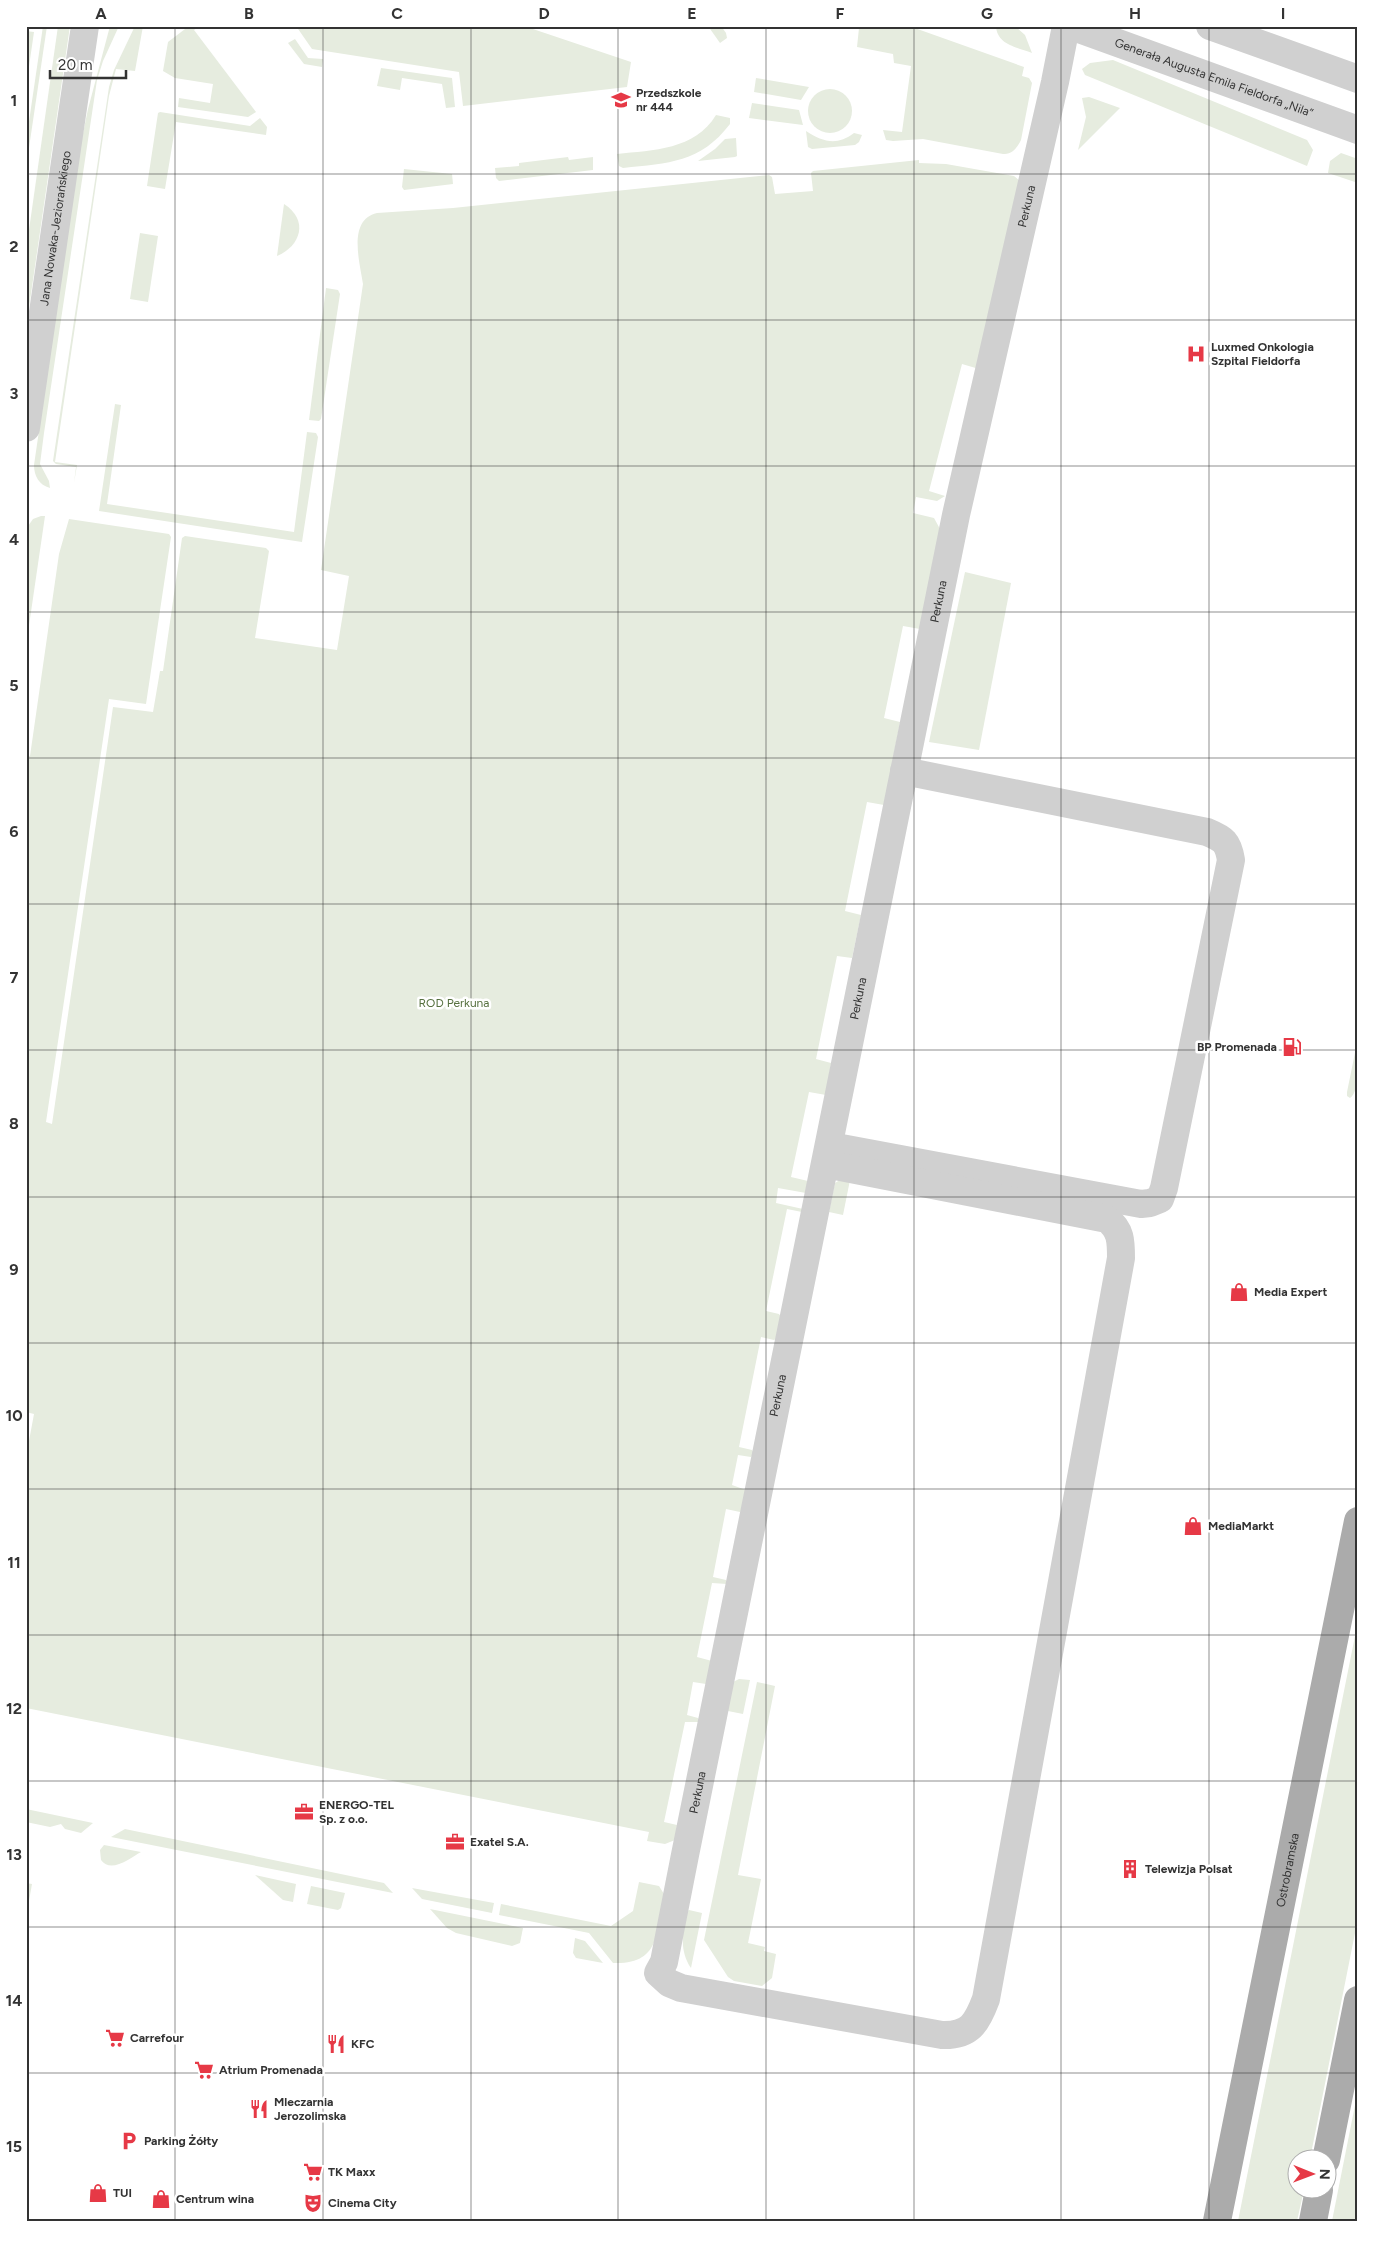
<svg xmlns="http://www.w3.org/2000/svg" width="1384" height="2247" font-family="Figtree,sans-serif">
<style>
.green{fill:#e6ecdf}
.lines{fill:none;stroke-linecap:round;stroke-linejoin:round}
.minor{stroke:#d0d0d0;stroke-width:28}
.tertiary{stroke:#d0d0d0;stroke-width:28}
.primary{stroke:#ababab;stroke-width:28}
.grid{fill:none;stroke:#333;stroke-width:1;stroke-opacity:0.55}
.labels{text-anchor:middle;stroke-width:5;stroke-linejoin:round;paint-order:stroke}
.street-label{font-size:12px;fill:#333;stroke:#fff}
.poi-label{font-size:12px;font-weight:bold;fill:#333;stroke:#fff;text-anchor:start}
.park-label{font-size:12px;fill:#56703f;stroke:#fff}
.neatline{fill:none;stroke:#333;stroke-width:2}
.grid-label{font-size:16px;text-anchor:middle;font-weight:bold;fill:#333}
</style>
<rect width="100%" height="100%" fill="#fff"/>
<g class="green">
<path d="M 43,26 L 47,26 L 26,168 L 26,142 Z"/>
<path d="M 58,26 L 70,26 L 26,328 L 26,251 Z"/>
<path d="M 110,26 L 119,26 L 103,61 L 97,80 L 44,433 L 40,464 L 49,481 L 50,488 C 39,485 34,476 34,465 L 81,143 L 88,109 Z"/>
<path d="M 135,26 L 143,26 L 135,71 L 116,69 L 109,96 L 55,462 L 77,465 L 74,483 L 76,467 L 56,464 L 53,461 L 109,87 L 114,70 Z"/>
<path d="M 189,26 L 199,26 L 194,30 L 256,112 L 248,117 L 178,107 L 179,98 L 210,103 L 213,84 L 175,78 L 163,71 L 168,42 Z"/>
<path d="M 296,26 L 524,26 L 631,62 L 627,87 L 463,106 L 459,72 L 312,49 Z"/>
<path d="M 708,26 L 721,26 L 726,33 L 727,38 L 720,43 Z"/>
<path d="M 852,26 L 909,26 L 1024,67 L 1022,76 L 1029,78 L 1032,83 L 1021,140 C 1017,148 1012,155 1003,154 L 923,139 L 893,141 L 886,140 L 883,130 L 902,132 L 911,66 L 894,63 L 893,54 L 857,47 L 859,28 Z"/>
<path d="M 996,26 L 1015,26 L 1025,35 L 1032,53 C 1017,47 997,45 996,26 Z"/>
<path d="M 26,31 L 34,32 L 26,87 Z"/>
<path d="M 295,39 L 308,58 L 323,59 L 322,67 L 304,64 L 288,43 Z"/>
<path d="M 1113,60 L 1307,140 L 1313,150 L 1307,166 L 1085,75 L 1082,69 L 1090,63 Z"/>
<path d="M 381,68 L 452,78 L 455,107 L 446,108 L 442,84 L 402,78 L 400,90 L 377,86 Z"/>
<path d="M 756,78 L 809,87 L 801,100 L 754,92 Z"/>
<circle cx="830" cy="111" r="22"/>
<path d="M 1089,97 L 1120,108 L 1078,150 L 1086,117 L 1082,98 Z"/>
<path d="M 752,103 L 799,110 L 803,125 L 749,118 Z"/>
<path d="M 160,112 L 250,126 L 260,118 L 267,127 L 266,135 L 176,122 L 165,189 L 147,186 L 158,113 Z"/>
<path d="M 716,115 L 730,118 L 730,124 C 700,163 669,163 623,168 L 619,166 L 617,154 C 653,150 695,150 716,115 Z"/>
<path d="M 806,131 C 823,142 837,146 854,133 L 862,135 L 859,142 L 855,145 L 812,149 L 808,147 Z"/>
<path d="M 736,138 L 737,156 L 735,157 L 698,161 L 715,149 L 725,139 Z"/>
<path d="M 1341,153 L 1358,159 L 1358,183 L 1328,173 L 1330,161 Z"/>
<path d="M 568,157 L 569,160 L 593,157 L 593,170 L 499,181 L 496,178 L 495,168 L 519,166 L 519,163 Z"/>
<path d="M 919,160 L 919,163 L 946,164 L 1014,176 L 1020,181 L 979,369 L 962,364 L 929,491 L 945,496 L 937,501 L 916,497 L 913,513 L 934,518 L 940,529 L 920,629 L 903,626 L 884,718 L 900,722 L 884,805 L 867,802 L 845,911 L 861,915 L 852,958 L 837,956 L 816,1059 L 831,1063 L 826,1095 L 809,1092 L 791,1177 L 808,1181 L 806,1193 L 778,1188 L 776,1203 L 803,1209 L 802,1212 L 787,1209 L 766,1311 L 779,1314 L 781,1317 L 778,1338 L 774,1340 L 761,1337 L 739,1447 L 752,1450 L 754,1453 L 751,1457 L 738,1455 L 732,1485 L 746,1490 L 742,1510 L 740,1512 L 726,1509 L 713,1577 L 726,1580 L 727,1584 L 712,1583 L 697,1657 L 712,1661 L 706,1684 L 693,1682 L 687,1715 L 698,1718 L 701,1722 L 685,1722 L 664,1822 L 677,1825 L 675,1840 L 665,1844 L 647,1841 L 649,1832 L 26,1708 L 26,1457 L 34,1414 L 26,1412 L 26,755 L 30,756 L 59,554 L 69,519 L 169,534 L 171,537 L 146,704 L 109,699 L 46,1122 L 52,1124 L 113,707 L 153,712 L 160,671 L 163,671 L 182,538 L 185,536 L 266,548 L 269,551 L 255,638 L 337,650 L 349,576 L 321,570 L 363,284 C 360,263 347,220 377,213 L 453,208 L 769,175 L 772,177 L 775,194 L 813,191 L 811,173 L 813,171 Z"/>
<path d="M 404,169 L 452,174 L 453,184 L 404,190 L 402,187 Z"/>
<path d="M 284,204 C 309,220 301,246 277,256 Z"/>
<path d="M 140,233 L 158,236 L 148,302 L 130,299 Z"/>
<path d="M 326,288 L 338,290 L 340,294 L 321,419 L 319,421 L 309,420 Z"/>
<path d="M 115,404 L 121,405 L 107,504 L 294,532 L 307,432 L 316,433 L 318,437 L 302,542 L 99,511 Z"/>
<path d="M 41,516 L 45,516 L 26,646 L 26,529 L 33,519 Z"/>
<path d="M 965,572 L 1011,583 L 979,750 L 929,742 Z"/>
<path d="M 1358,1038 C 1358,1050 1361,1092 1350,1098 L 1347,1096 L 1347,1092 Z"/>
<path d="M 840,1180 L 850,1180 L 843,1215 L 829,1212 L 835,1183 Z"/>
<path d="M 1358,1621 L 1358,1918 L 1310,2159 L 1296,2160 L 1296,2190 L 1304,2190 L 1297,2221 L 1238,2221 Z"/>
<path d="M 739,1679 L 750,1680 L 743,1714 L 728,1711 L 726,1708 L 731,1683 Z"/>
<path d="M 757,1682 L 775,1686 L 738,1875 L 761,1879 L 748,1943 L 765,1947 L 764,1951 L 776,1954 L 772,1978 L 762,1986 L 734,1981 L 728,1977 L 704,1940 Z"/>
<path d="M 26,1809 L 93,1823 L 81,1833 L 65,1829 L 61,1824 L 50,1827 L 26,1822 Z"/>
<path d="M 125,1829 L 384,1883 L 393,1893 L 111,1837 Z"/>
<path d="M 104,1845 L 141,1852 C 130,1858 111,1874 101,1860 L 100,1850 Z"/>
<path d="M 255,1875 L 296,1884 L 293,1902 L 283,1900 Z"/>
<path d="M 639,1882 L 659,1886 L 664,1894 C 657,1931 661,1965 613,1963 L 589,1933 L 499,1915 L 501,1904 L 611,1926 L 633,1911 Z"/>
<path d="M 26,1883 L 32,1884 L 27,1912 L 26,1912 Z"/>
<path d="M 311,1886 L 345,1893 L 341,1908 L 338,1910 L 307,1904 Z"/>
<path d="M 412,1888 L 494,1903 L 492,1913 L 422,1899 Z"/>
<path d="M 430,1909 L 523,1928 L 520,1943 L 512,1946 L 456,1933 L 447,1928 Z"/>
<path d="M 689,1910 L 702,1913 L 691,1968 C 679,1950 683,1933 686,1912 Z"/>
<path d="M 575,1938 L 585,1941 L 603,1963 L 576,1958 L 573,1953 Z"/>
<path d="M 1358,2090 L 1358,2221 L 1332,2221 Z"/>
</g>
<g class="lines">
<g class="minor">
<path d="M 836,1147 L 1141,1204 L 1150,1203 L 1160,1199 L 1164,1188 L 1231,860 C 1228,842 1224,839 1207,832 L 904,771"/>
<path id="s1" d="M 825,1164 L 1107,1219 C 1121,1230 1121,1241 1121,1258 L 986,1999 C 977,2023 970,2036 942,2035 L 681,1988 L 669,1983 L 658,1973 L 664,1962 L 685,1855 L 956,515 L 1055,82 L 1066,26"/>
</g>
<g class="tertiary">
<path id="s2" d="M 1071,26 L 1358,130"/>
<path d="M 1210,26 L 1358,79"/>
<path id="s3" d="M 26,428 L 85,26"/>
</g>
<g class="primary">
<path d="M 1326,2160 L 1358,2000"/>
<path id="s4" d="M 1217,2221 L 1358,1521"/>
<path d="M 1313,2221 L 1319,2190"/>
</g>
</g>
<path class="grid" d="M 175,26 L 175,2221M 323,26 L 323,2221M 471,26 L 471,2221M 618,26 L 618,2221M 766,26 L 766,2221M 914,26 L 914,2221M 1061,26 L 1061,2221M 1209,26 L 1209,2221M 26,174 L 1358,174M 26,320 L 1358,320M 26,466 L 1358,466M 26,612 L 1358,612M 26,758 L 1358,758M 26,904 L 1358,904M 26,1050 L 1358,1050M 26,1197 L 1358,1197M 26,1343 L 1358,1343M 26,1489 L 1358,1489M 26,1635 L 1358,1635M 26,1781 L 1358,1781M 26,1927 L 1358,1927M 26,2073 L 1358,2073"/>
<defs>
<g id="school-bare" transform="scale(1.5)"><path d="M0-5L7-2L0 1L-7-2ZM-4 1L0 2.5L4 1V4Q0 6-4 4Z" fill="#e63946" stroke="#fff" stroke-width="2.5" paint-order="stroke"/></g>
<g id="hospital-bare" transform="scale(1.5)"><path d="M-5-5h3v3.5h4V-5h3V5h-3V1.5h-4V5h-3Z" fill="#e63946" stroke="#fff" stroke-width="2.5" paint-order="stroke"/></g>
<g id="fuel-bare" transform="scale(1.5)"><path d="M-5.5-6h7V0h2V4h1.3V-2.5L3-4.5l.8-.8L6-3V5H2.5V1h-1V6h-7ZM-4.2-4.7v3.2H.2V-4.7Z" fill="#e63946" stroke="#fff" stroke-width="2.5" paint-order="stroke"/></g>
<g id="shop-bare" transform="scale(1.5)"><path d="M-5-2.5h2.3a2.7 3.5 0 0 1 5.4 0H5L5.5 6h-11ZM-1.5-2.5h3a1.5 2.3 0 0 0-3 0Z" fill="#e63946" stroke="#fff" stroke-width="2.5" paint-order="stroke"/></g>
<g id="office-bare" transform="scale(1.5)"><path d="M-6-3h4V-5.5h4V-3h4V5H-6ZM-1-4.5V-3h2v-1.5ZM-6 0V1H6V0Z" fill="#e63946" stroke="#fff" stroke-width="2.5" paint-order="stroke"/></g>
<g id="building-bare" transform="scale(1.5)"><path d="M-4-6H4V6H1V3H-1V6H-4ZM-2.5-4.3h1.7v1.8h-1.7ZM.8-4.3h1.7v1.8H.8ZM-2.5-1h1.7V.8h-1.7ZM.8-1h1.7V.8H.8Z" fill="#e63946" stroke="#fff" stroke-width="2.5" paint-order="stroke"/></g>
<g id="supermarket-bare" transform="scale(1.5)"><path d="M-6-5.5h2.5l.6 2H6L4.5 2H-2.5L-4.4-4H-6ZM-1.5 3.2a1.3 1.3 0 1 0 .1 0ZM3 3.2a1.3 1.3 0 1 0 .1 0Z" fill="#e63946" stroke="#fff" stroke-width="2.5" paint-order="stroke"/></g>
<g id="restaurant-bare" transform="scale(1.5)"><path d="M-5-6h1v4h1v-4h1v4h1v-4h1v5L-1.5 .5V6h-2V.5L-5-1ZM5-6V6H3V1.5H1.5Q1.5-4 5-6Z" fill="#e63946" stroke="#fff" stroke-width="2.5" paint-order="stroke"/></g>
<g id="parking-bare" transform="scale(1.5)"><path d="M-3.5-5.5H1a3.5 3.5 0 0 1 0 7H-1V5.5H-3.5ZM-1-3.4V-.6H.8a1.4 1.4 0 0 0 0-2.8Z" fill="#e63946" stroke="#fff" stroke-width="2.5" paint-order="stroke"/></g>
<g id="theatre-bare" transform="scale(1.5)"><path d="M-5-5.5Q0-4 5-5.5V0Q5 5 0 6Q-5 5-5 0ZM-3.3-2.5H-1v1.5H-3.3ZM1-2.5H3.3v1.5H1ZM-2.8 1Q0 5.5 2.8 1Z" fill="#e63946" stroke="#fff" stroke-width="2.5" paint-order="stroke"/></g>
</defs>
<g fill-rule="evenodd">
<use href="#school-bare" x="621" y="100"/>
<use href="#hospital-bare" x="1196" y="354"/>
<use href="#fuel-bare" x="1292" y="1047"/>
<use href="#shop-bare" x="1239" y="1292"/>
<use href="#shop-bare" x="1193" y="1526"/>
<use href="#office-bare" x="304" y="1812"/>
<use href="#office-bare" x="455" y="1842"/>
<use href="#building-bare" x="1130" y="1869"/>
<use href="#supermarket-bare" x="115" y="2038"/>
<use href="#restaurant-bare" x="336" y="2044"/>
<use href="#supermarket-bare" x="204" y="2070"/>
<use href="#restaurant-bare" x="259" y="2109"/>
<use href="#parking-bare" x="129" y="2141"/>
<use href="#supermarket-bare" x="313" y="2172"/>
<use href="#shop-bare" x="98" y="2193"/>
<use href="#shop-bare" x="161" y="2199"/>
<use href="#theatre-bare" x="313" y="2203"/>
</g>
<g class="labels">
<g class="street-label">
<text dy="4" stroke="none"><textPath href="#s2" startOffset="152">Generała Augusta Emila Fieldorfa „Nila”</textPath></text>
<text dy="4" stroke="none"><textPath href="#s1" startOffset="3245">Perkuna</textPath></text>
<text dy="4" stroke="none"><textPath href="#s3" startOffset="202">Jana Nowaka-Jeziorańskiego</textPath></text>
<text dy="4" stroke="none"><textPath href="#s1" startOffset="2840">Perkuna</textPath></text>
<text dy="4" stroke="none"><textPath href="#s1" startOffset="2435">Perkuna</textPath></text>
<text dy="4" stroke="none"><textPath href="#s1" startOffset="2030">Perkuna</textPath></text>
<text dy="4" stroke="none"><textPath href="#s1" startOffset="1625">Perkuna</textPath></text>
<text dy="4" stroke="none"><textPath href="#s4" startOffset="358">Ostrobramska</textPath></text>
</g>
<g class="poi-label">
<text x="636" y="97">Przedszkole<tspan x="636" dy="14">nr 444</tspan></text>
<text x="1211" y="351">Luxmed Onkologia<tspan x="1211" dy="14">Szpital Fieldorfa</tspan></text>
<text x="1277" y="1051" text-anchor="end">BP Promenada</text>
<text x="1254" y="1296">Media Expert</text>
<text x="1208" y="1530">MediaMarkt</text>
<text x="319" y="1809">ENERGO-TEL<tspan x="319" dy="14">Sp. z o.o.</tspan></text>
<text x="470" y="1846">Exatel S.A.</text>
<text x="1145" y="1873">Telewizja Polsat</text>
<text x="130" y="2042">Carrefour</text>
<text x="351" y="2048">KFC</text>
<text x="219" y="2074">Atrium Promenada</text>
<text x="274" y="2106">Mleczarnia<tspan x="274" dy="14">Jerozolimska</tspan></text>
<text x="144" y="2145">Parking Żółty</text>
<text x="328" y="2176">TK Maxx</text>
<text x="113" y="2197">TUI</text>
<text x="176" y="2203">Centrum wina</text>
<text x="328" y="2207">Cinema City</text>
</g>
<g class="park-label">
<text x="454" y="1007">ROD Perkuna</text>
</g>
</g>
<rect width="1384" height="2247" fill="none" stroke="#ffffff" stroke-width="55"/>
<g transform="translate(1312 2174) rotate(91)"><circle r="24" fill="#ffffff" stroke="#adadad"/>
<path d="M0-4L9 19L0 12L-9 19Z" fill="#e63946"/>
<text y="-8" font-size="14" font-weight="bold" text-anchor="middle" fill="#333333">N</text>
</g>
<path d="M50 70v8h76v-8" fill="none" stroke="#333333" stroke-width="2.5"/>
<text x="58" y="70" font-size="15" fill="#333333" stroke="#ffffff" stroke-width="4" paint-order="stroke">20 m</text>
<rect x="28" y="28" width="1328" height="2192" class="neatline"/>
<g class="grid-label">
<text x="101" y="19">A</text>
<text x="249" y="19">B</text>
<text x="397" y="19">C</text>
<text x="544" y="19">D</text>
<text x="692" y="19">E</text>
<text x="840" y="19">F</text>
<text x="987" y="19">G</text>
<text x="1135" y="19">H</text>
<text x="1283" y="19">I</text>
<text x="14" y="106">1</text>
<text x="14" y="252">2</text>
<text x="14" y="399">3</text>
<text x="14" y="545">4</text>
<text x="14" y="691">5</text>
<text x="14" y="837">6</text>
<text x="14" y="983">7</text>
<text x="14" y="1129">8</text>
<text x="14" y="1275">9</text>
<text x="14" y="1421">10</text>
<text x="14" y="1568">11</text>
<text x="14" y="1714">12</text>
<text x="14" y="1860">13</text>
<text x="14" y="2006">14</text>
<text x="14" y="2152">15</text>
</g>
</svg>
